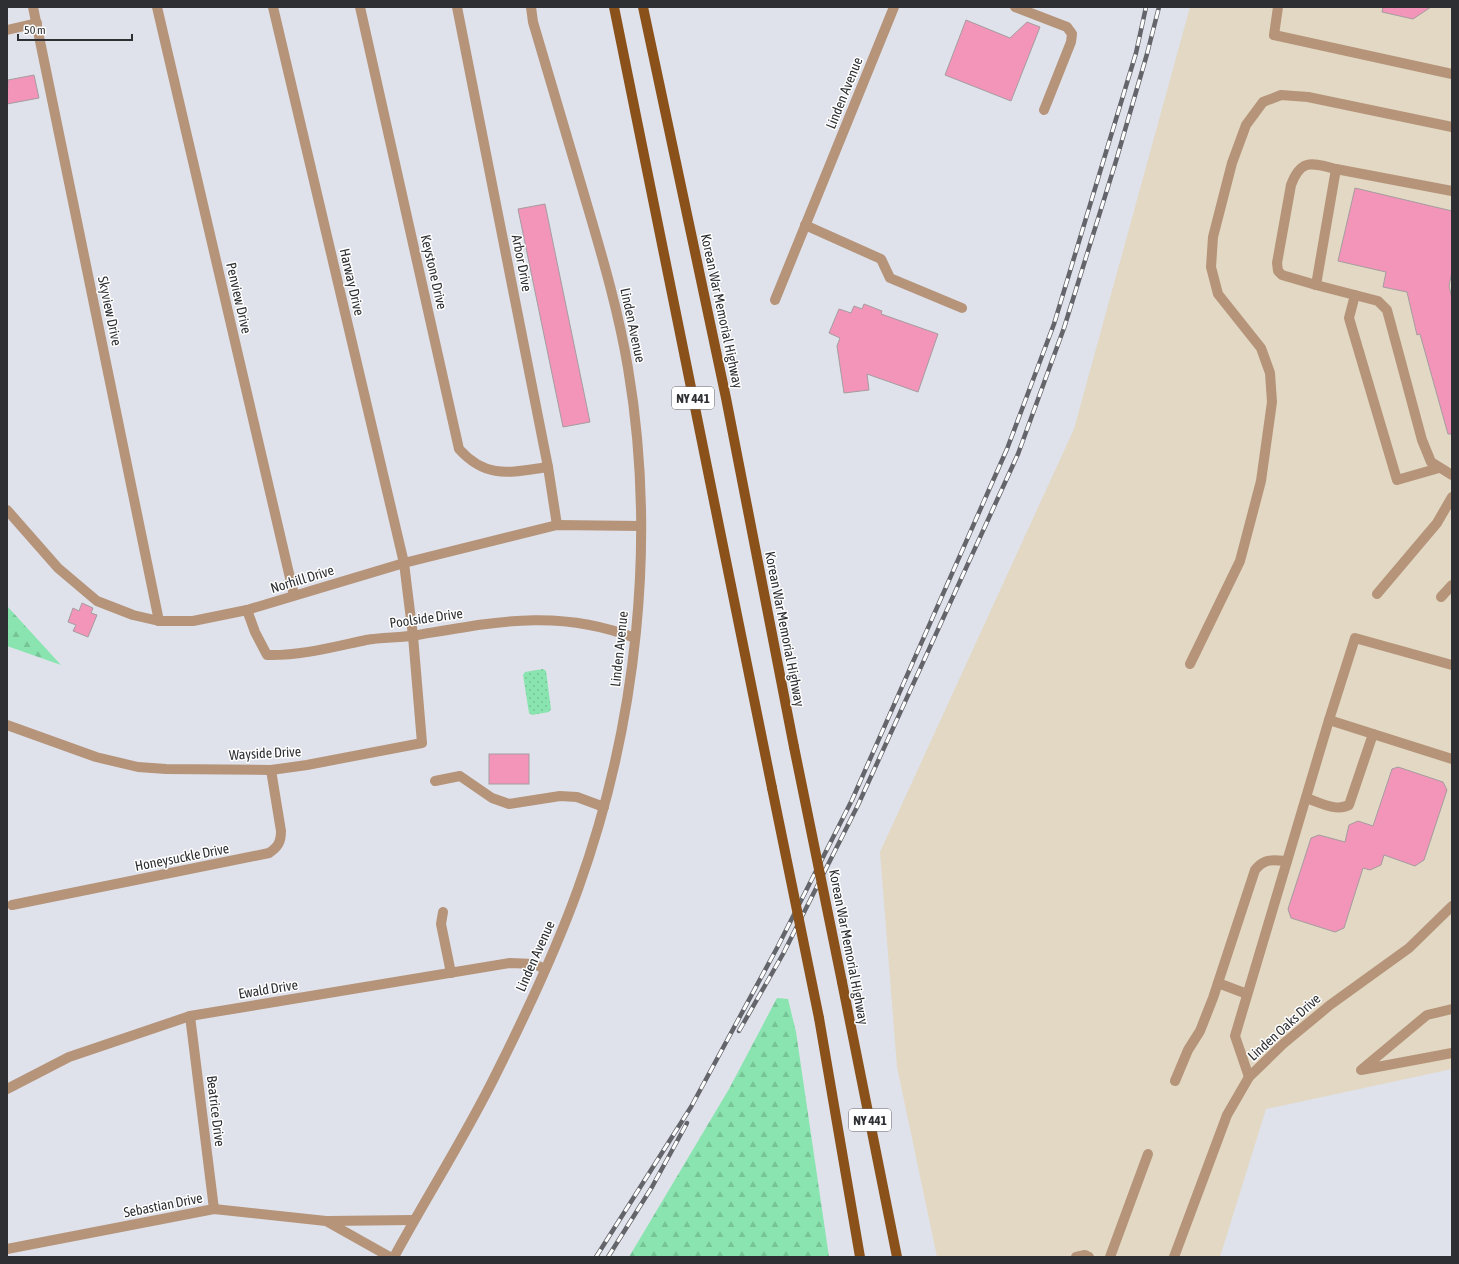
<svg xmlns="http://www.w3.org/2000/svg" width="1459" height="1264" font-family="'Asap Condensed',sans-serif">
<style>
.commercial{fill:#e2d8c3}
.forest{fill:url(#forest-firs)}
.park{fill:url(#park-dots)}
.building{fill:#f295b8;stroke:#a59c9f}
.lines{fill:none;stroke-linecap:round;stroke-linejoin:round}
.minor{stroke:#b5947a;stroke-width:10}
.major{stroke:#8a511a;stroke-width:10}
.rail-casing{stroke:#64656a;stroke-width:4.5}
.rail{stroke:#fff;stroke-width:3;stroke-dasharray:9;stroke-linecap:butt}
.major-bridge{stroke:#8a511a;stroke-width:10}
.labels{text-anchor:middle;stroke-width:3;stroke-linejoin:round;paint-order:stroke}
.shield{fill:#fff;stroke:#6d6d70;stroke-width:1}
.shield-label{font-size:13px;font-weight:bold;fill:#2e2f32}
.street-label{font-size:14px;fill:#2e2f32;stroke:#fff}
</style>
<defs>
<pattern id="forest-firs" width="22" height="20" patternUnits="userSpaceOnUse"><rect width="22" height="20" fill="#89e4af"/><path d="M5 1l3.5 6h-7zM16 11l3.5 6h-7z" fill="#77c497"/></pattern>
<pattern id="park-dots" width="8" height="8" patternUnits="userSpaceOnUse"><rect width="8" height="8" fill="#89e4af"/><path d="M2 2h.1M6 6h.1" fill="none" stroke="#77c497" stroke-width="1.8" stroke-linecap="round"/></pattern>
</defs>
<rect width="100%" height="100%" fill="#dfe2eb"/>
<path class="commercial" d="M 1190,7 L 1452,7 L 1452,1069 L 1266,1109 L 1220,1257 L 937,1257 L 897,1067 L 880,852 L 1074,429 Z"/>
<g class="forest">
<path d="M 7,606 L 61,665 L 7,646 Z"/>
<path d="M 777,998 L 788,999 L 796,1032 L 829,1257 L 629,1257 L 729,1089 Z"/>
</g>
<path class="park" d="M 543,669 L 546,671 L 551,709 L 549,712 L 532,715 L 529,713 L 523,675 L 525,672 Z"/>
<g class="building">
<path d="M 1383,7 L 1431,7 L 1413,19 L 1382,12 Z"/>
<path d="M 966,20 L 1010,38 L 1027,22 L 1040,27 L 1011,101 L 945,75 Z"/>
<path d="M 34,75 L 39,98 L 7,104 L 8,80 Z"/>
<path d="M 1355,188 L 1452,211 L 1452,271 L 1449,286 L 1452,298 L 1452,434 L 1448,434 L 1420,334 L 1417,335 L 1407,292 L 1383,287 L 1386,272 L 1338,261 Z"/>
<path d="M 545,204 L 590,422 L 563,427 L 518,209 Z"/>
<path d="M 864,304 L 882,311 L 881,314 L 938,334 L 918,392 L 867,374 L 869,390 L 844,393 L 837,346 L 840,338 L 829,333 L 839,309 L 851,313 L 854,306 L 862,309 Z"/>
<path d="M 82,603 L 93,608 L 91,613 L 97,615 L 88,637 L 73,631 L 76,625 L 68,622 L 73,608 L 79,611 Z"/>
<rect x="489" y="754" width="40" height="30"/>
<path d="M 1398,767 L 1443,782 L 1447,790 L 1424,860 L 1415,866 L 1384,855 L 1381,865 L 1370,870 L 1363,868 L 1344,928 L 1335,932 L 1291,918 L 1288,909 L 1311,838 L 1319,835 L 1345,842 L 1349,825 L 1358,821 L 1373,826 L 1392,769 Z"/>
</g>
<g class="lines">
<g class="minor">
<path d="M 33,7 L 159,621"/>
<path d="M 157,7 L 294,595"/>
<path d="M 360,7 L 459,449 C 487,480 511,472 548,467"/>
<path d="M 457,7 L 548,467 L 557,525"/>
<path d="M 1015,7 L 1067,27 L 1072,34 L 1071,42 L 1044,110"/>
<path d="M 1278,7 L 1274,35 L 1452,74"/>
<path d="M 7,30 L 37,23"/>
<path d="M 1452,191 L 1336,169 L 1316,285 L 1378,301 L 1387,310 L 1422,440 L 1431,462 L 1452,475"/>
<path d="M 805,225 L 881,259 L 890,278 L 962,308"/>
<path d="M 1316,285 L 1282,275 L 1278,271 L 1277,263 L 1291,185 C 1301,158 1312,163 1336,169"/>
<path d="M 1355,295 L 1349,318 L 1397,480 L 1439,468"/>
<path d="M 775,300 L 894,7"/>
<path d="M 7,510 L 58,568 L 97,601 L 133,615 L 159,621 L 193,621 L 247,610 L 404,563 L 557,525 L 641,526"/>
<path d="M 1377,594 L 1437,523 L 1452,497"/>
<path d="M 1441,597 L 1452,585"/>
<path d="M 247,610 L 255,632 L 267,655 C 300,656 333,647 366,640 C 383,637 400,638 417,635 C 495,622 559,608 635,638"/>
<path d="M 1190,664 L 1240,561 L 1261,481 L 1272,402 L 1270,373 L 1261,348 L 1218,294 L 1211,267 L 1213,237 L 1232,163 L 1246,125 L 1263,102 L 1281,95 L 1308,97 L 1452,127"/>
<path d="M 1452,665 L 1355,638 L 1329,720 L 1452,759"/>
<path d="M 7,725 L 96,757 L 138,767 L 166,769 L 271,770 L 307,765 L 422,743 L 413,636 L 404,563 L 273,7"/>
<path d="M 435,781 L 460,776 L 492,798 L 509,804 L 560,796 L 577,797 L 604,807"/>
<path d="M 1306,798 C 1319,802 1336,812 1349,805 L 1373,734"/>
<path d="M 12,905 L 269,853 C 278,847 281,842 281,831 L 271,770"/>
<path d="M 443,912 L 441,924 L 451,973"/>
<path d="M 1218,983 L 1247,994"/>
<path d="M 1452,1009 L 1427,1015 L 1361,1070 L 1452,1053"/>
<path d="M 190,1016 L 214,1209"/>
<path d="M 1249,1077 L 1235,1036 L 1329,720"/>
<path d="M 1175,1081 L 1188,1050 L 1200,1031 L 1213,998 L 1255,870 C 1265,858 1272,860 1287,861"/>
<path d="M 7,1089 L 69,1057 L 190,1016 L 510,963 L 534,964 L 545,969"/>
<path d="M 328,1221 L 414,1220"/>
<path d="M 7,1249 L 214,1209 L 326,1221 L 390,1257"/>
<path d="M 394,1257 C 427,1196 465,1137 496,1074 C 525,1016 556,950 578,889 C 637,725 657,541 628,368 C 618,308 600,249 583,191 C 566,135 550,78 533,22 L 531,7"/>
<path d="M 1076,1257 L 1085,1255 L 1089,1257"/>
<path d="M 1110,1257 L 1148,1154"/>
<path d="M 1174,1257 L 1227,1115 L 1249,1077 L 1283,1044 L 1330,1005 L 1409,948 L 1452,906"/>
</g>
<g class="major">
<path d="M 614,7 L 772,788"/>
<path d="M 643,7 L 726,398 L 794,747"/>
<path d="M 842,982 L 897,1257"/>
<path d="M 819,1018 L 860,1257"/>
</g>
<g class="rail-casing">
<g id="rail">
<path d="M 739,1031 L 783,954 L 858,805 L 1018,454 L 1064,328 L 1116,161 L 1147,54 L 1159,7"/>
<path d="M 596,1257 L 691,1107 L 777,948 L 852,800 L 1007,449 L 1054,324 L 1136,53 L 1146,7"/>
<path d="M 608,1257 L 652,1187 L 687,1123"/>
</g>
</g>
<use href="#rail" class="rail"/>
<g class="major-bridge">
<path d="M 794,747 L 842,982"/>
<path d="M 772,788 L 819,1018"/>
</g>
</g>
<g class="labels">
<g class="shield">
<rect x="672" y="387" width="42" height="22" rx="3"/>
<rect x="849" y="1109" width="42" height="22" rx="3"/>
</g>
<g class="shield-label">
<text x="693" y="403">NY 441</text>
<text x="870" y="1125">NY 441</text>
</g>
<g class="street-label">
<text transform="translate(844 93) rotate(-68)" y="5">Linden Avenue</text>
<text transform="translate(522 263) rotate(79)" y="5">Arbor Drive</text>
<text transform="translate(434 272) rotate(77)" y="5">Keystone Drive</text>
<text transform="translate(352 282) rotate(77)" y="5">Harway Drive</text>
<text transform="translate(239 298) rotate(77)" y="5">Penview Drive</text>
<text transform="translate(110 311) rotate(78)" y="5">Skyview Drive</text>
<text transform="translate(722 311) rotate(78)" y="5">Korean War Memorial Highway</text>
<text transform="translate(633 325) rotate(78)" y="5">Linden Avenue</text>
<text transform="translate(302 579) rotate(-17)" y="5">Norhill Drive</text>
<text transform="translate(426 618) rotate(-8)" y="5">Poolside Drive</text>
<text transform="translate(785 629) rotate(79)" y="5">Korean War Memorial Highway</text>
<text transform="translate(619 649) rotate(-84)" y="5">Linden Avenue</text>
<text transform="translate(265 753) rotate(-3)" y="5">Wayside Drive</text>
<text transform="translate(182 857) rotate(-11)" y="5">Honeysuckle Drive</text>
<text transform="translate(849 947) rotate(79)" y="5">Korean War Memorial Highway</text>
<text transform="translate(535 956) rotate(-66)" y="5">Linden Avenue</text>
<text transform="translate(268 989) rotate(-9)" y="5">Ewald Drive</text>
<text transform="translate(1284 1027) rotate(-42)" y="5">Linden Oaks Drive</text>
<text transform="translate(216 1111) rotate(83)" y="5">Beatrice Drive</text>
<text transform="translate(163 1205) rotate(-11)" y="5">Sebastian Drive</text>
</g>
</g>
<rect width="1459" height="1264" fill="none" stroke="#2e2f32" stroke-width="16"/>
<path d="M18 34v6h114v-6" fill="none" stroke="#2e2f32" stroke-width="2"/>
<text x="24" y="34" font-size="12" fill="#2e2f32" stroke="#ffffff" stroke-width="3" paint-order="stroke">50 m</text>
</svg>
